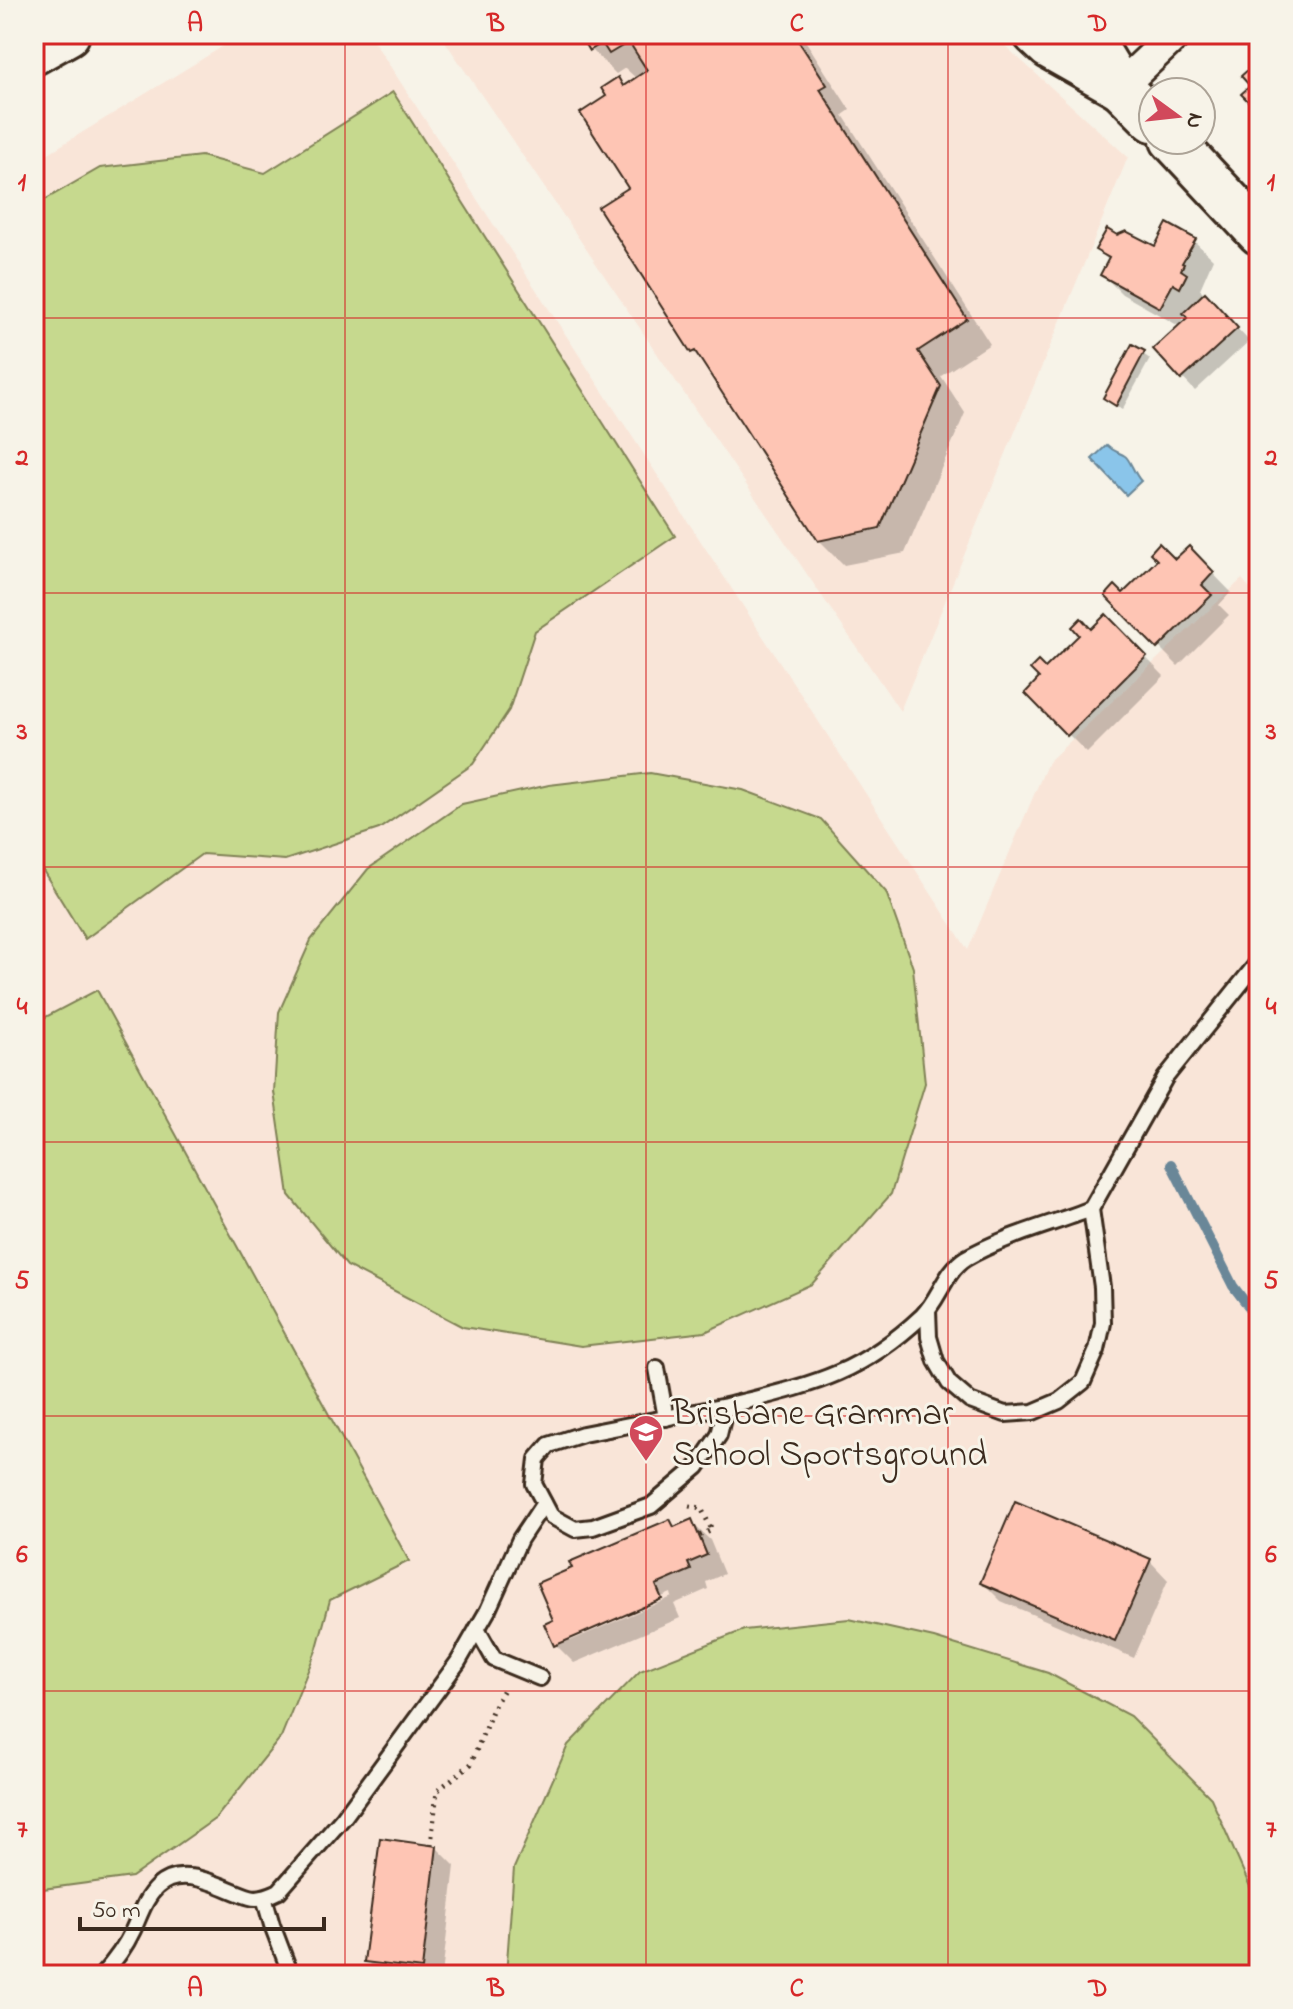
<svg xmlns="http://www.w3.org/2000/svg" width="1293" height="2009" font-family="'Indie Flower',sans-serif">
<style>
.built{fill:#f9e5d8}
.green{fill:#c6d98e;stroke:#808256;stroke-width:2}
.water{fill:#8ac5ea;stroke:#6a8798;stroke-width:2}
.shadow{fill:#0003;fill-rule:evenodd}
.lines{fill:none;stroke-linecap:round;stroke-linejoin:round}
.stream{stroke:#6a8798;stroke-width:10}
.building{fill:#fec5b4;stroke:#3b2a1e;stroke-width:2}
.lane-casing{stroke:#3b2a1e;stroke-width:20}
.street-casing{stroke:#3b2a1e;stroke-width:36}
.secondary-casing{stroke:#3b2a1e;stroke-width:48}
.path{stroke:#3b2a1e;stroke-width:5;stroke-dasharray:2 6;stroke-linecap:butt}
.lane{stroke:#f7f3e8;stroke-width:14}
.street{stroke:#f7f3e8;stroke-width:30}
.secondary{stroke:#f7f3e8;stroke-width:42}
.grid{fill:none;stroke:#d62828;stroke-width:2;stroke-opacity:0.55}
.labels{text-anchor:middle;stroke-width:6;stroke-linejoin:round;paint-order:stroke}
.poi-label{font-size:36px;fill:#3b2a1e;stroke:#f7f3e8;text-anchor:start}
.neatline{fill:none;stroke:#d62828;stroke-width:3}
.grid-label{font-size:26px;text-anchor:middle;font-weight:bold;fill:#d62828}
</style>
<rect width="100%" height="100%" fill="#f7f3e8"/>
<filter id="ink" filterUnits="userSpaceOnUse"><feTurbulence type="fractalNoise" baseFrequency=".0125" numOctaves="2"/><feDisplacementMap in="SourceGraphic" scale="16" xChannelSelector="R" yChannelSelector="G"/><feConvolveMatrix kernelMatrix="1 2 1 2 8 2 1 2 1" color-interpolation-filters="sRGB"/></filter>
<g filter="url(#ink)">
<g class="built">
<path d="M 243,34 L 369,34 L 968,950 L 1048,762 L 1242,579 L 1259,599 L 1259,1975 L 34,1975 L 34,162 Z"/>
<path d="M 440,34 L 992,34 L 1128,157 L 900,711 Z"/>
</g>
<g class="green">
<path d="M 393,92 L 675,536 L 535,631 L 509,710 L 473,764 L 379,829 L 285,860 L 202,854 L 85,939 L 34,856 L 34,206 L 100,168 L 201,156 L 265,173 Z"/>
<path d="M 650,773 L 743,790 L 821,819 L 886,892 L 913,968 L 925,1083 L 891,1194 L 812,1284 L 705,1332 L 581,1346 L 463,1327 L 347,1266 L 289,1195 L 274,1092 L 279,1012 L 311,940 L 368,869 L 462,804 L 549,785 Z"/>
<path d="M 97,990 L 409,1561 L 330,1600 L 317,1648 L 281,1737 L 216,1818 L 132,1877 L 35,1890 L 34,1023 Z"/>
<path d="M 849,1619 L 934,1638 L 1048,1673 L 1130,1716 L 1211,1798 L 1259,1907 L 1259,1975 L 506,1975 L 514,1868 L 568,1745 L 640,1671 L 744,1630 Z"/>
</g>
<path class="water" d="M 1107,445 C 1114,452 1118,452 1125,456 C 1130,459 1134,474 1141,481 L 1126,495 L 1092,459 Z"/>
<g class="shadow">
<path d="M 581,34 L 801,34 L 850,110 L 843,115 L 990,344 L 941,376 L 965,413 L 905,553 L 844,565 L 819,540 L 708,367 L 693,352 L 631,188 L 609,97 L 617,80 L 625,87 L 637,79 L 625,68 L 616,74 L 591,49 Z"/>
<path d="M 1259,62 L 1259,110 L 1244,94 L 1252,86 Z"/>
<path d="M 1194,241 L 1213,259 L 1200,289 L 1249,341 L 1195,391 L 1156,350 L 1190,318 L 1186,313 L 1179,326 L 1122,294 L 1103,275 L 1110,262 L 1098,250 L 1155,249 Z"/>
<path d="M 1133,347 L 1150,359 L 1122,410 L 1105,398 Z"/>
<path d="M 1189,549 L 1231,592 L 1219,605 L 1229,615 L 1178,666 L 1108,596 L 1123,596 L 1175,562 Z"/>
<path d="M 1106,617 L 1164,676 L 1087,753 L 1027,693 L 1046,671 Z"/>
<path d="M 670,1521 L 676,1528 L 691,1522 L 710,1540 L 724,1574 L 706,1582 L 708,1589 L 674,1604 L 680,1618 L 574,1663 L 555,1644 L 555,1621 ZM 671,1593 L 672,1597 L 570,1641 L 570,1636 Z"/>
<path d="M 1150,1561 L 1168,1580 L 1134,1658 L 1001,1601 L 982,1582 Z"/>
<path d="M 436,1847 L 455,1866 L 442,1975 L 380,1975 L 366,1961 Z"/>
</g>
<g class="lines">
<path class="stream" d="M 1171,1164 L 1233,1286 L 1259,1320"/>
</g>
<g class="building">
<path d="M 579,34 L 794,34 L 827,85 L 820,89 L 967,319 L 918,351 L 941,386 L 880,528 L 818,541 L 695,351 L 691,353 L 598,207 L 628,188 L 580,113 L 606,96 L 601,88 L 618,77 L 623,86 L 647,70 L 629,42 L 609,54 L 602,43 L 589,51 Z"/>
<path d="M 1259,60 L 1259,105 L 1252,97 L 1248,101 L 1241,94 L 1250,86 L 1241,76 Z"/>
<path d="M 1167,223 L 1196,239 L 1182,263 L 1184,264 L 1181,270 L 1187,274 L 1180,288 L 1173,284 L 1160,308 L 1100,275 L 1109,258 L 1095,250 L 1107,229 L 1117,235 L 1126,231 L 1155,246 Z"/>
<path d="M 1205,292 L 1238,328 L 1181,380 L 1153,349 L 1187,318 L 1183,313 Z"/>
<path d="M 1132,344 L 1145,351 L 1116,406 L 1103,398 Z"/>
<path d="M 1159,543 L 1175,559 L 1189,546 L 1214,572 L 1202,585 L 1212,595 L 1157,649 L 1105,596 L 1115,585 L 1123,593 L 1157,560 L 1150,553 Z"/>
<path d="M 1106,614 L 1147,656 L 1067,736 L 1025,693 L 1039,678 L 1030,669 L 1038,661 L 1045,668 L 1079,635 L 1072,627 L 1081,618 L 1091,629 Z"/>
<path d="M 1015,1501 L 1151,1559 L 1115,1641 L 980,1583 Z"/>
<path d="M 670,1519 L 674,1527 L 692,1519 L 707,1555 L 688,1563 L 691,1570 L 656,1585 L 662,1599 L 554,1646 L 544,1624 L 553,1620 L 537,1583 L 572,1568 L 569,1562 Z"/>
<path d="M 380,1838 L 437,1846 L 422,1969 L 364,1962 Z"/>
</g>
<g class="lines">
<g class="lane-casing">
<g id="lane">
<path d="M 928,1310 L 929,1337 L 936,1361 L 949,1383 L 970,1401 L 1005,1414 L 1033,1412 L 1059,1401 L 1083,1382 L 1097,1350 L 1103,1323 L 1102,1287 L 1091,1209 L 1165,1078 L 1259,961"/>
<path d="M 657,1368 L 666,1418"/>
<path d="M 726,1406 L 583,1434 L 549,1445 L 537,1459 L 534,1484 L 551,1516 L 575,1529 L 593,1527 L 651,1506 L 697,1467 L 719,1435 L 726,1406 C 809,1385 857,1377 922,1316 C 939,1300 945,1271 966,1258 C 1004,1236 1050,1225 1091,1209"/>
<path d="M 477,1629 L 494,1659 L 540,1678"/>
<path d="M 264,1897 L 272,1925 L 291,1975"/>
<path d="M 102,1975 C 115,1961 125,1947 133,1930 C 140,1915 145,1898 157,1887 C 183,1862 223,1889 250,1897 C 260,1900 270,1895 279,1891 L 344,1817 L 458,1662 L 488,1610 L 520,1539 L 544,1503"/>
</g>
</g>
<g class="street-casing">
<path id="street" d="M 1120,87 L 1176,34"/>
</g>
<g class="secondary-casing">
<g id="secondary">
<path d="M 1035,34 L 1049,47 L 1118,86"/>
<path d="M 1088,34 L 1120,87 L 1153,120"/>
<path d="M 34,53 L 68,34"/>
<path d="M 1172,140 L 1259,233"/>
</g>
</g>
<g class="path">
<path d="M 689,1506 L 701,1508 L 712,1530 L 699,1536"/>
<path d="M 431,1845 L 437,1791 L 471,1764 L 494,1706 L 506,1686"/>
</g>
<use href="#lane" class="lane"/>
<use href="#street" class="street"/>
<use href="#secondary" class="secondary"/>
</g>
</g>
<path class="grid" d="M 345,34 L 345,1975M 646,34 L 646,1975M 948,34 L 948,1975M 34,318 L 1259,318M 34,593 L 1259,593M 34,867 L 1259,867M 34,1142 L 1259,1142M 34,1416 L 1259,1416M 34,1691 L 1259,1691"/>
<defs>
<g id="school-pin" transform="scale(1.8)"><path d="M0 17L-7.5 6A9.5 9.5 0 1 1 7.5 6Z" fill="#d1495b" stroke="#f7f3e8"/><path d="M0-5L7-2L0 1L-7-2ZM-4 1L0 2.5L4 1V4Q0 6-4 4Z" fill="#fff"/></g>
</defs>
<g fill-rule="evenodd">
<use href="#school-pin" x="646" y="1432"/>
</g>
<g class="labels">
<g class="poi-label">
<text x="672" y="1424">Brisbane Grammar<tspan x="672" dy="41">School Sportsground</tspan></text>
</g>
</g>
<rect width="1293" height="2009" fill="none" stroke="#f7f3e8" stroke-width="88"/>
<g transform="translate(1177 116) rotate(105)"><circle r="38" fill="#f7f3e8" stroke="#aca397" stroke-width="2"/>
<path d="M0-6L14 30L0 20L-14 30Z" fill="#d1495b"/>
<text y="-12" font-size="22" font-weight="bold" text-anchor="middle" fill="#3b2a1e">N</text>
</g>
<path d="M80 1917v12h244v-12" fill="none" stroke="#3b2a1e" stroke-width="4"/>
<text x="92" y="1917" font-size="24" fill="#3b2a1e" stroke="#f7f3e8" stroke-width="6" paint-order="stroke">50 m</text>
<rect x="44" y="44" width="1205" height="1921" class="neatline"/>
<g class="grid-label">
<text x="195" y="31">A</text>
<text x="496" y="31">B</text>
<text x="797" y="31">C</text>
<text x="1098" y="31">D</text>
<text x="22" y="190">1</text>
<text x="1271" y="190">1</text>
<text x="22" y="465">2</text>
<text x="1271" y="465">2</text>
<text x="22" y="739">3</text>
<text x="1271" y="739">3</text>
<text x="22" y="1014">4</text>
<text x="1271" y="1014">4</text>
<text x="22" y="1288">5</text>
<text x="1271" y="1288">5</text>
<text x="22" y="1562">6</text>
<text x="1271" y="1562">6</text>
<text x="22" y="1837">7</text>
<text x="1271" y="1837">7</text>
<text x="195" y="1996">A</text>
<text x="496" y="1996">B</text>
<text x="797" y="1996">C</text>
<text x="1098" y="1996">D</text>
</g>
</svg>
